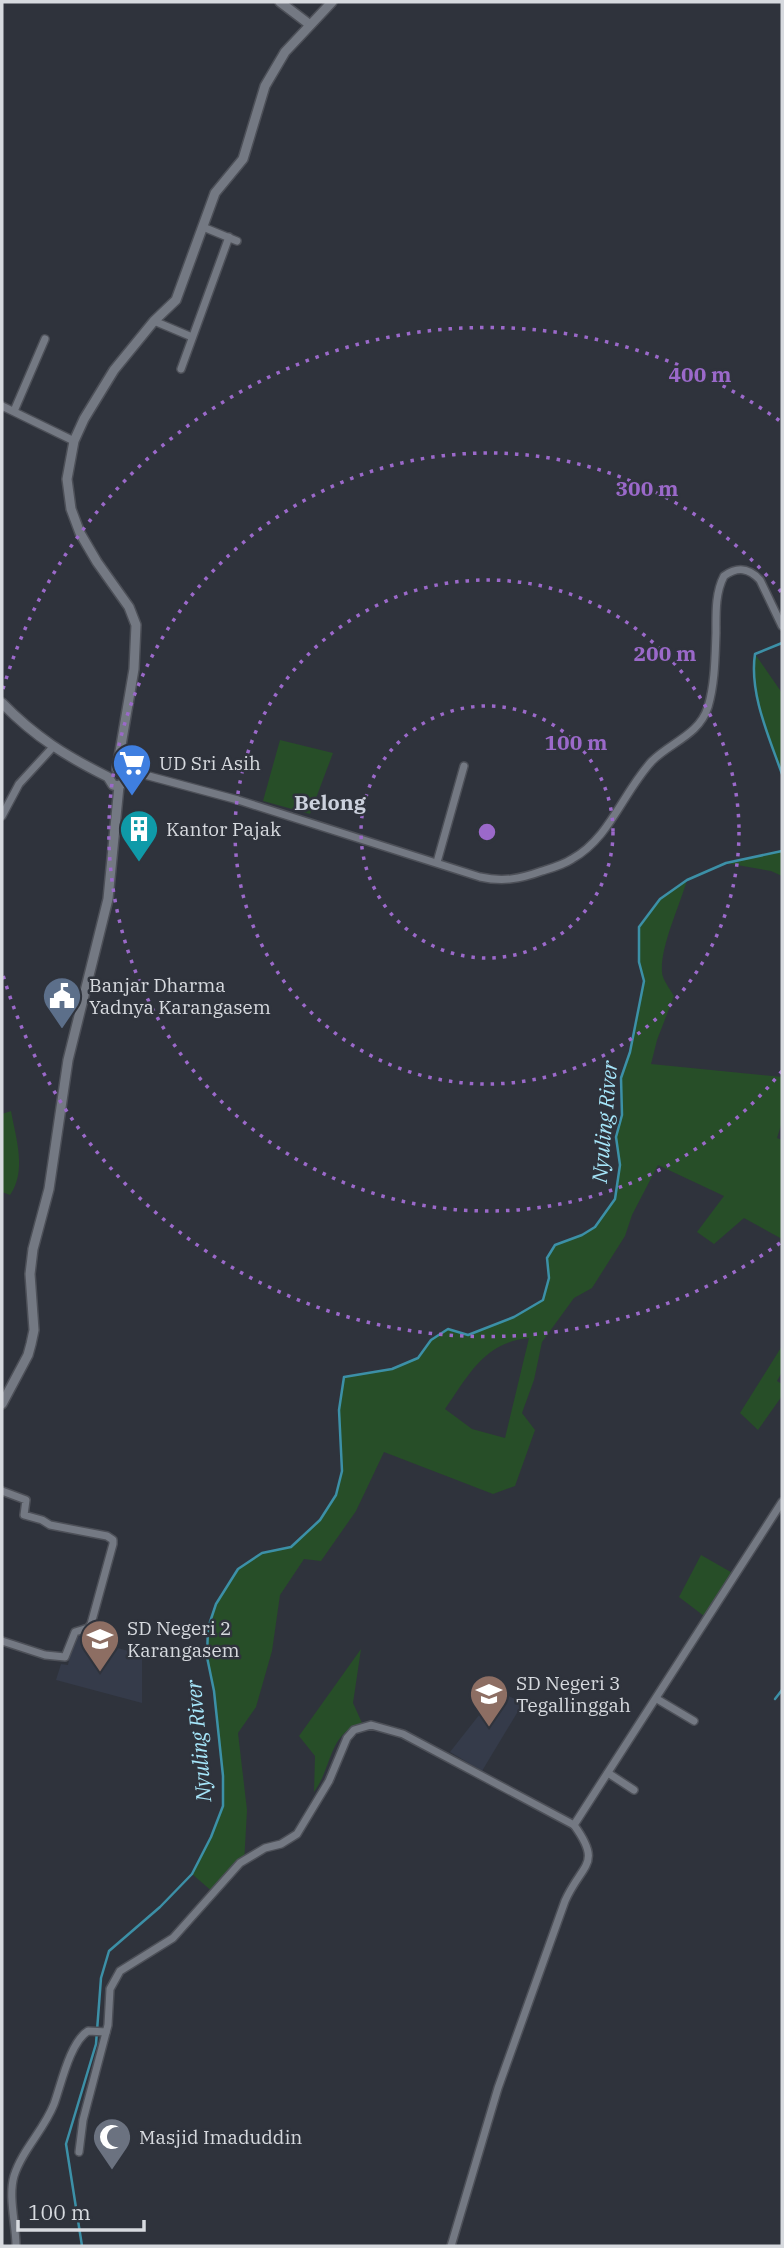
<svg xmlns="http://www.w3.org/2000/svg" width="784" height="2248" font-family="'IBM Plex Serif',serif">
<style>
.built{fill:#353b4a}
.green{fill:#274e28;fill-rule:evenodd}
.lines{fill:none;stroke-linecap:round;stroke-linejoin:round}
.stream{stroke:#3c90a7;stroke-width:2.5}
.minor-casing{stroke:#4d5058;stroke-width:10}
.tertiary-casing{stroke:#4d5058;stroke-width:12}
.minor{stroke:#747983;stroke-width:7}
.tertiary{stroke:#747983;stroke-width:9}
.ring{fill:none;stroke:#9b69ca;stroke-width:3.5;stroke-dasharray:3.5 7}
.labels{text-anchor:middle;stroke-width:5;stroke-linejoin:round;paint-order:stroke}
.poi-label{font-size:19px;fill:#d7dadf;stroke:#2f333c;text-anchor:start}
.neighbourhood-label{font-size:21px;font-weight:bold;fill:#ccd1dd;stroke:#2f333c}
.water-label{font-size:21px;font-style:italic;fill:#a6e6fa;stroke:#2f333c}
.centre{fill:#9b69ca;stroke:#2f333c;stroke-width:3.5}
.ring-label{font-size:21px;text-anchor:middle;font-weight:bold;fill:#9b69ca;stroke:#2f333c;stroke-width:5;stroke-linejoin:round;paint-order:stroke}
</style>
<rect width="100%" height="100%" fill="#2f333c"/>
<g class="built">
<path d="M 74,1635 L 104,1642 L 104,1644 L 142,1655 L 142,1703 L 56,1680 L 61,1664 L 68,1665 Z"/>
<path d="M 498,1691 L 523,1703 L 482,1771 L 450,1752 Z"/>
</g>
<g class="green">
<path d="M 755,654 L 782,693 L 782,774 C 769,737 749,693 755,654 Z"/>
<path d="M 280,740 L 333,753 L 310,814 L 263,801 Z"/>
<path d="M 782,851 L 782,876 L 771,871 L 726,863 Z"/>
<path d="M 687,880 C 680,905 660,947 662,972 C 662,979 670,989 674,996 L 657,1040 L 651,1064 L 782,1077 L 782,1122 L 777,1138 L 782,1140 L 782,1239 L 744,1218 L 714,1244 L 697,1232 L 724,1196 L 658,1165 L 632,1215 L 625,1236 L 592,1288 L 574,1298 L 542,1342 L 534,1380 L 522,1413 L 535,1430 L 515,1486 L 493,1494 L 384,1452 L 356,1511 L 321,1561 L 304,1559 L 280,1595 L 272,1651 L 256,1707 L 238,1733 L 247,1810 L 244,1864 L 214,1893 L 192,1874 L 211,1837 L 223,1806 L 223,1776 L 214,1691 L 207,1657 L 208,1628 L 216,1604 L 238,1569 L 262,1553 L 291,1547 L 320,1520 L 336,1495 L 342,1471 L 339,1410 L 344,1377 L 392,1369 L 418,1358 L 431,1340 L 448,1329 L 468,1335 L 514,1317 L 543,1300 L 549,1278 L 547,1258 L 555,1245 L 582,1235 L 595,1227 L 615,1199 L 620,1165 L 616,1137 L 622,1115 L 621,1078 L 630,1052 L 644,981 L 639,962 L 639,927 L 660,899 ZM 529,1338 L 505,1438 L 472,1429 L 445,1409 C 468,1376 484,1342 529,1338 Z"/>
<path d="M 11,1111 C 16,1139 27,1171 10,1195 L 2,1192 L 2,1114 Z"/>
<path d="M 782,1346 L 782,1372 L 777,1381 L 782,1384 L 782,1396 L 758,1430 L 740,1413 Z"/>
<path d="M 701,1555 L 736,1575 L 708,1619 L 679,1597 Z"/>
<path d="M 361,1649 L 353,1703 L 362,1723 C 328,1734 333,1766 314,1792 L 315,1756 L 299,1736 Z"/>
</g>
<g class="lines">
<g class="stream">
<path d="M 782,643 L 755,654 C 749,693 769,737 782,774"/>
<path d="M 775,1699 L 782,1690"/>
<path d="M 82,2246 L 66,2144 L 96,2044 L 101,1978 L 109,1951 L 160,1907 L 192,1874 L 211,1837 L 223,1806 L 223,1776 L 214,1691 L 207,1657 L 208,1628 L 216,1604 L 238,1569 L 262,1553 L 291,1547 L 320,1520 L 336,1495 L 342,1471 L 339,1410 L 344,1377 L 392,1369 L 418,1358 L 431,1340 L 448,1329 L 468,1335 L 514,1317 L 543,1300 L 549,1278 L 547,1258 L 555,1245 L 582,1235 L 595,1227 L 615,1199 L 620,1165 L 616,1137 L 622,1115 L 621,1078 L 630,1052 L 644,981 L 639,962 L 639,927 L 660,899 L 687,880 L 726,863 L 782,851"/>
</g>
<g class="minor-casing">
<g id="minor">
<path d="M 203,227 L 237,241"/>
<path d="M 154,321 L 192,337"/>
<path d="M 181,369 L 229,237"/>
<path d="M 2,406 L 74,441"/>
<path d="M 14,411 L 45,339"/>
<path d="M 124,773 L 145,775 L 238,800 L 480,877 C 503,882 520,879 542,871 C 552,868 563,865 572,859 C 610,838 623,792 652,761 C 671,742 699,735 708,707 C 715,683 715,658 716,633 C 716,614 715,593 724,576 C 738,566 749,568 760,580 L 782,626"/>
<path d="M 2,816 L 19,784 L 53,747"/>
<path d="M 437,862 L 464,766"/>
<path d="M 2,1491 L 26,1500 L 24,1515 L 42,1520 L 50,1525 L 107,1536 L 113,1540 L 113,1544 L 91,1624 L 88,1628 L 75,1632 L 65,1657 L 45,1655 L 2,1641"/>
<path d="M 657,1699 L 694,1721"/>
<path d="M 608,1773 L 634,1790"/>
<path d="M 574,1825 L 782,1502"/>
<path d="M 79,2152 L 83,2120 L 108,2025 L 110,1989 L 120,1971 L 173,1938 L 240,1863 L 265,1848 L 281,1844 L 297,1834 L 329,1781 L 347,1738 L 354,1730 L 371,1725 L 403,1734 L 574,1825 C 603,1865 582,1863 565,1901 L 498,2088 L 451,2246"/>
<path d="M 16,2246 C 16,2224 8,2197 14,2176 C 22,2150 44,2130 54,2104 C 61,2085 70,2042 88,2031 L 106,2032"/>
</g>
</g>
<g class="tertiary-casing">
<g id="tertiary">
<path d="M 280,2 L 309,24"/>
<path d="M 2,703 C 35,737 66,756 108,777 L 113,785 L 119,786"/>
<path d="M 117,769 L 134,669 L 136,625 L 129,607 L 97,562 L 80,533 L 71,509 L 67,479 L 74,441 L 84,419 L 114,370 L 154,321 L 176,300 L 215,193 L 243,159 L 265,86 L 285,52 L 332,2"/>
<path d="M 117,769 L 125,776 L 124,782 L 119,786"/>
<path d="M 2,1404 L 28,1355 L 31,1344 L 34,1330 L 30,1274 L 33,1249 L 49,1189 L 68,1060 L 108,899 L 119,786"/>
</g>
</g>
<use href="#minor" class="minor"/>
<use href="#tertiary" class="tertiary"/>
</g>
<g class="ring">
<circle cx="487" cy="832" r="126"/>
<circle cx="487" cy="832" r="252"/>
<path d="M782 1071A379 379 0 1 1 782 593"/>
<path d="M780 1243A505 505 0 0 1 3 975M3 689A505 505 0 0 1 780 421"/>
</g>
<defs>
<g id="supermarket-pin" transform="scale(2.0125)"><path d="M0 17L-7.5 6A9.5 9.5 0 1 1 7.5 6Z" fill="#3f7fe0" stroke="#2f333c"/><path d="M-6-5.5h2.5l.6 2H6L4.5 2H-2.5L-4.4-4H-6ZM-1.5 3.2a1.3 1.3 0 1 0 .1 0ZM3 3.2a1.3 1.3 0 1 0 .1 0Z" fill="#fff"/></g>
<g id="building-pin" transform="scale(2.0125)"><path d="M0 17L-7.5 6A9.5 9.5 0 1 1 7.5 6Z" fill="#0f9aa8" stroke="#2f333c"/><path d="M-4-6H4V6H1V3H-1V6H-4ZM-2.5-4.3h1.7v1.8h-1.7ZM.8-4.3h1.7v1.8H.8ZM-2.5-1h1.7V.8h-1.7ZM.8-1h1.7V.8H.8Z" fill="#fff"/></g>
<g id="civic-pin" transform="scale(2.0125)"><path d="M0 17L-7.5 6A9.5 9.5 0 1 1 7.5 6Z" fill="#5c6f8a" stroke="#2f333c"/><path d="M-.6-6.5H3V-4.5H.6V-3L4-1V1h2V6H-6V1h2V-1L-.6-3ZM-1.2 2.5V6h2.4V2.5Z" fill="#fff"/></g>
<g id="school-pin" transform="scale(2.0125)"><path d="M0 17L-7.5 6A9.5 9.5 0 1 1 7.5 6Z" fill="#8d6e63" stroke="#2f333c"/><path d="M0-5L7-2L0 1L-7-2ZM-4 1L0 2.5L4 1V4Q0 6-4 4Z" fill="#fff"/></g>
<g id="mosque-pin" transform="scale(2.0125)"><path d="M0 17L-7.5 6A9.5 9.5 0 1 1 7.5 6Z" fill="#6b7280" stroke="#2f333c"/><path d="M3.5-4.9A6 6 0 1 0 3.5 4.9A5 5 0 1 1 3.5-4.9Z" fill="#fff"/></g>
</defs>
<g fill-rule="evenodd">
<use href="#supermarket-pin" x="132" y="763"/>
<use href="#building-pin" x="139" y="829"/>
<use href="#civic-pin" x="62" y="996"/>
<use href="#school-pin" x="100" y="1639"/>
<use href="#school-pin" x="489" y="1694"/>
<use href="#mosque-pin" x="112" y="2137"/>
</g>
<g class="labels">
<g class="poi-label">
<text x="159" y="770">UD Sri Asih</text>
<text x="166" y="836">Kantor Pajak</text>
<text x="89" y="992">Banjar Dharma<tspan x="89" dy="22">Yadnya Karangasem</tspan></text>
<text x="127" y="1635">SD Negeri 2<tspan x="127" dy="22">Karangasem</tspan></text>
<text x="516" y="1690">SD Negeri 3<tspan x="516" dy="22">Tegallinggah</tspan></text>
<text x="139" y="2144">Masjid Imaduddin</text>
</g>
<g class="neighbourhood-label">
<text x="330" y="810">Belong</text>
</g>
<g class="water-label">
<text transform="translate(605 1122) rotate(-85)" y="7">Nyuling River</text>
<text transform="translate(199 1741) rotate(-95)" y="7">Nyuling River</text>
</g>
</g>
<circle cx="487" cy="832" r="10" class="centre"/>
<g class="ring-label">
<text x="700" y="382">400 m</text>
<text x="647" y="496">300 m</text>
<text x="665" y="661">200 m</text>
<text x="576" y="750">100 m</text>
</g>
<rect width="784" height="2248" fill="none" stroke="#d7dadf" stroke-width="7"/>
<path d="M18 2220v10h126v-10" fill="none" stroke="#d7dadf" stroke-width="3.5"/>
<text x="28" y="2220" font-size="21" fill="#d7dadf" stroke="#2f333c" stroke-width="5" paint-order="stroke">100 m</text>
</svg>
